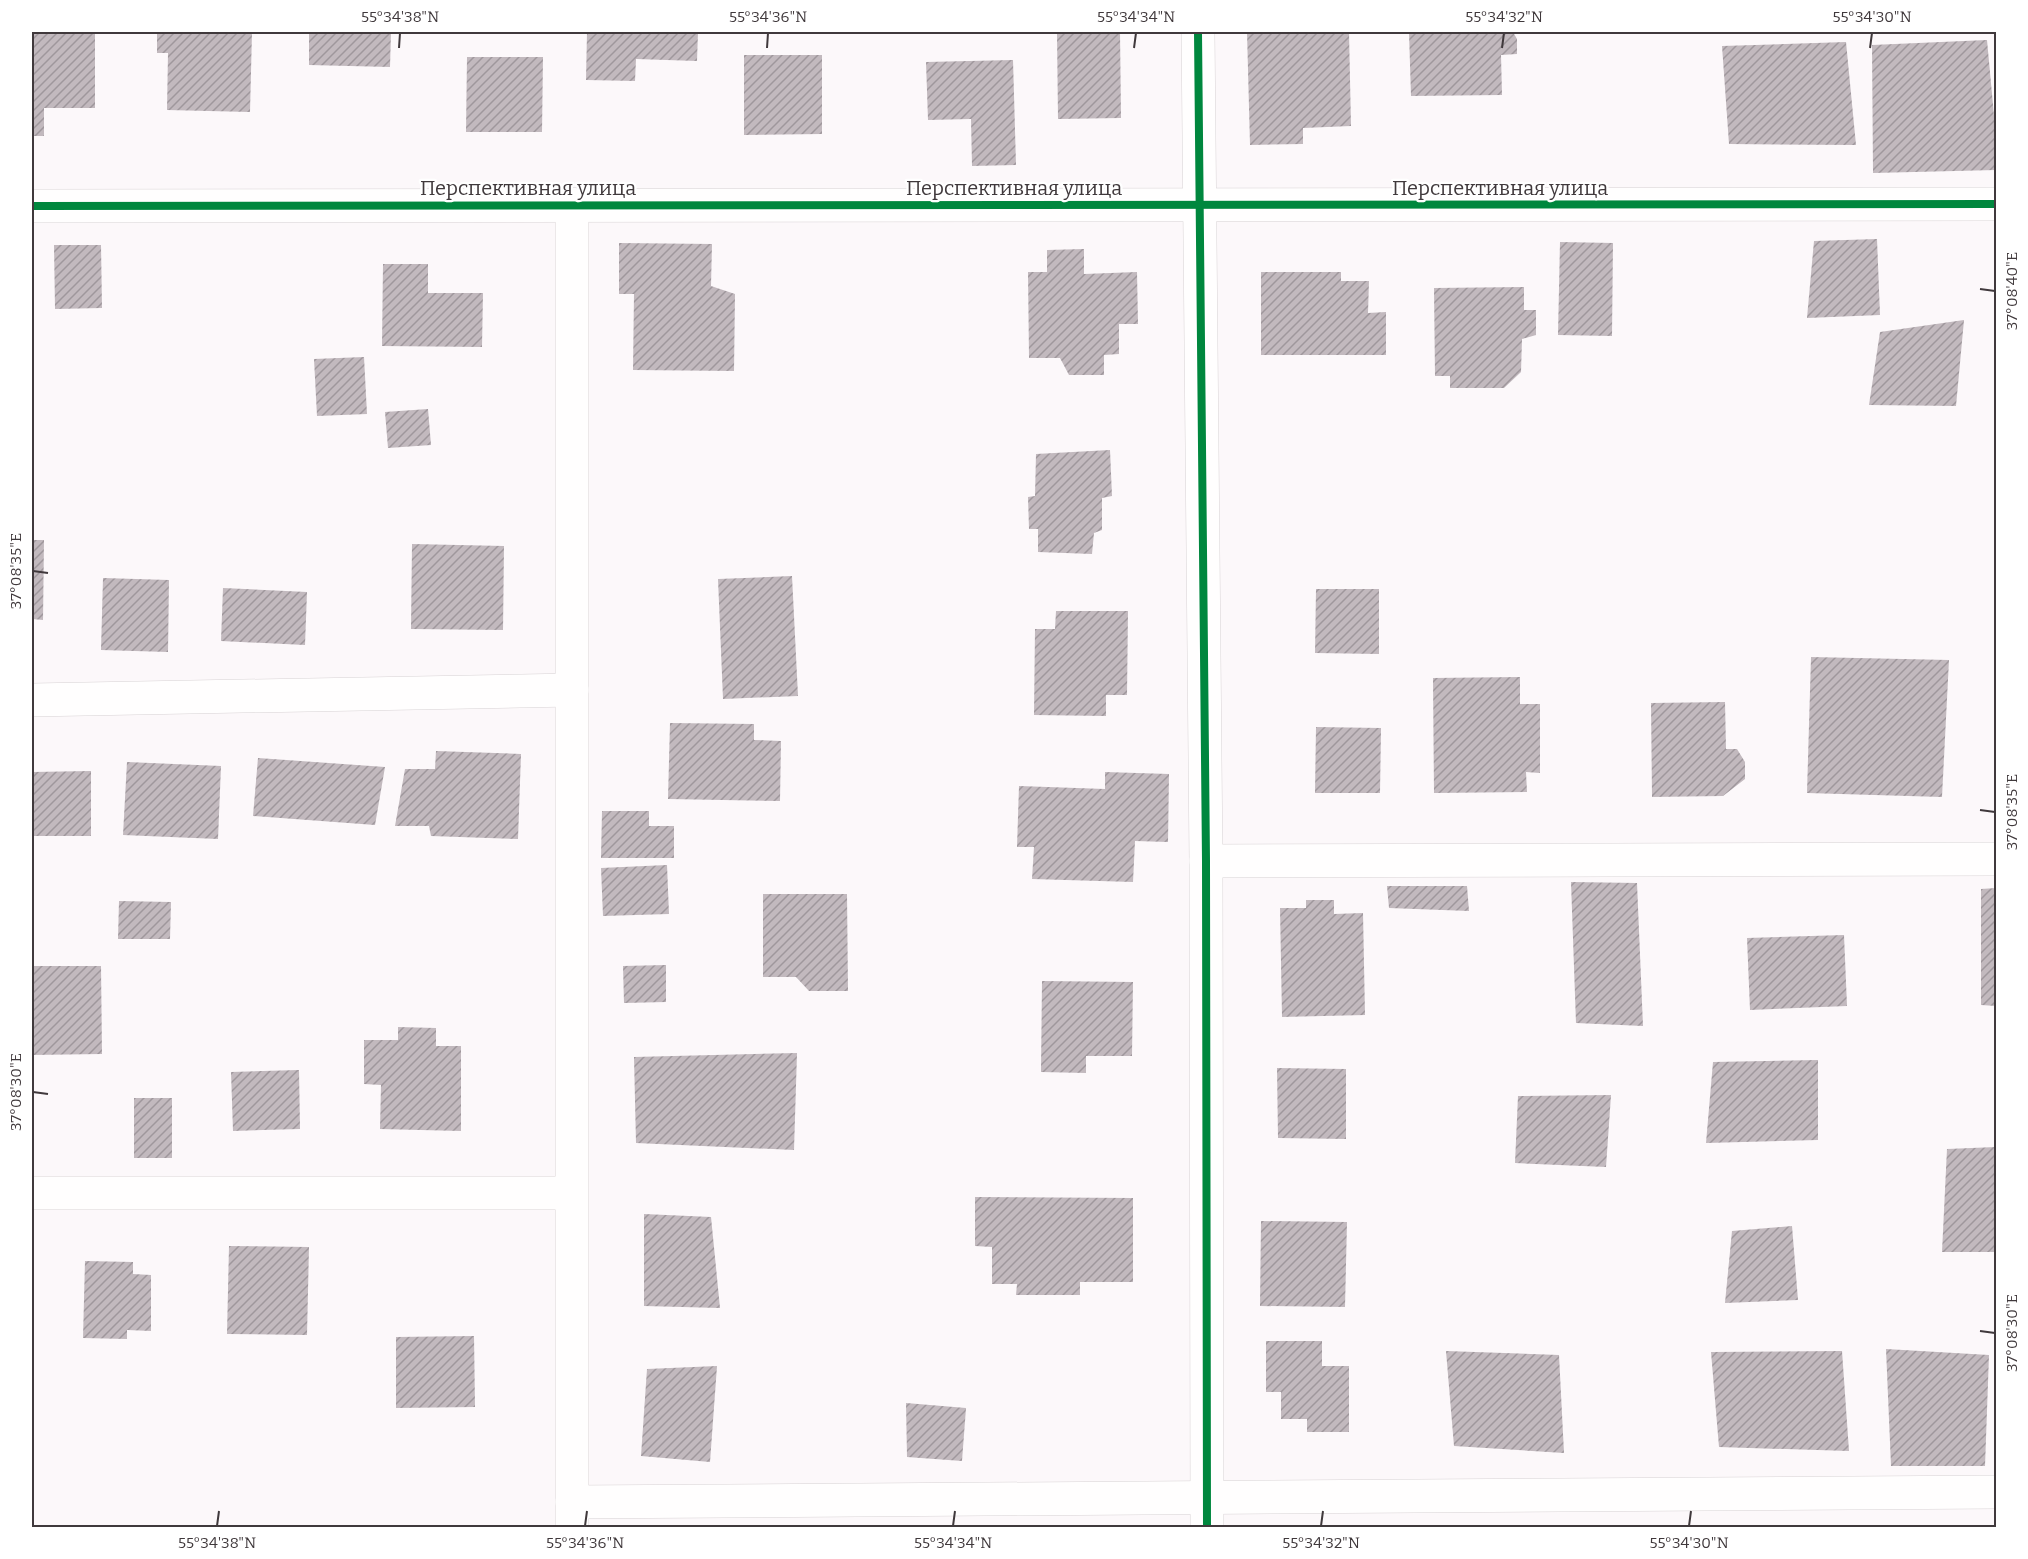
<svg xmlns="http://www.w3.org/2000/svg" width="2028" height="1559" font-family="Bitter,serif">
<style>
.building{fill:url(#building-hatch)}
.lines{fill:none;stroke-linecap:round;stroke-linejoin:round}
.minor-casing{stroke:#d8d3d5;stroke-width:34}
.minor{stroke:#fffefe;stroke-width:33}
.cycleway-casing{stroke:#fff;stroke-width:11}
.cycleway{stroke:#00873e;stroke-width:8}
.ticks{fill:none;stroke:#40393c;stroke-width:2}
.labels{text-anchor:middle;stroke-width:4.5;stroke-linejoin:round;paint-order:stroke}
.street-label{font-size:20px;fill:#40393c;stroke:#fff}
.neatline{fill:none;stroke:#40393c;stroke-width:2}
.ticks-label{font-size:15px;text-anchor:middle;fill:#40393c}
</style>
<defs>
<pattern id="building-hatch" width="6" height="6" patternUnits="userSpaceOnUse" patternTransform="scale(1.5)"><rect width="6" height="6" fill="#c2b9be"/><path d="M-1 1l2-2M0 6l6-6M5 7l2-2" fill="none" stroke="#9f979c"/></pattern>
</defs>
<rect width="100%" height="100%" fill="#fcf8fa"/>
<g class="building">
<path d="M 157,32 L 252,32 L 250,112 L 167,110 L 168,53 L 157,53 Z"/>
<path d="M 309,32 L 391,32 L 390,67 L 309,65 Z"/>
<path d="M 587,32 L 698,32 L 697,61 L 636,59 L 635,81 L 586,80 Z"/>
<path d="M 1120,32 L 1121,118 L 1058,119 L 1057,33 Z"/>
<path d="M 1247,32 L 1349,32 L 1351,126 L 1303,128 L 1303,144 L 1250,145 Z"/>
<path d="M 1430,32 L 1513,32 L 1517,39 L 1517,54 L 1501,55 L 1502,95 L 1411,96 L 1409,33 Z"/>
<path d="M 32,34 L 95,34 L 95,108 L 44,108 L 44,136 L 32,136 Z"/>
<path d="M 1987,40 L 1996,137 L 1996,170 L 1873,173 L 1872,45 Z"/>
<path d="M 1846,42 L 1856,145 L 1729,144 L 1722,46 Z"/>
<path d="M 744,55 L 822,55 L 822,134 L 744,135 Z"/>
<path d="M 467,57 L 543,57 L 542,132 L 466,132 Z"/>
<path d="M 1013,60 L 1016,165 L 972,166 L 971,119 L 928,120 L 926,62 Z"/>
<path d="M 1877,239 L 1880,315 L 1807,318 L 1814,241 Z"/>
<path d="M 1560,242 L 1613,243 L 1612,336 L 1558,335 Z"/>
<path d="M 619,243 L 712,244 L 711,286 L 735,294 L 734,371 L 633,370 L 634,294 L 619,294 Z"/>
<path d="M 54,245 L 101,245 L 102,308 L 55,309 Z"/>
<path d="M 1084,249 L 1084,274 L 1137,272 L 1138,324 L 1119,324 L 1119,354 L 1104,355 L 1104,375 L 1069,375 L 1060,358 L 1029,358 L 1028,272 L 1047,272 L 1047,250 Z"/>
<path d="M 383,264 L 428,264 L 428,293 L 483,293 L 482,347 L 382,346 Z"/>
<path d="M 1261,272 L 1341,272 L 1341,281 L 1369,281 L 1368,313 L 1386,312 L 1386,355 L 1261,355 Z"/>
<path d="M 1524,287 L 1524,310 L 1536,310 L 1536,335 L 1522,339 L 1521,372 L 1504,388 L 1450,388 L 1450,376 L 1435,376 L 1434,288 Z"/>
<path d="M 1964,320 L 1956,406 L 1869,405 L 1880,332 Z"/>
<path d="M 364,357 L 367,414 L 317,416 L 314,359 Z"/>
<path d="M 428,409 L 431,445 L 388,448 L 385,412 Z"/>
<path d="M 1110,450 L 1112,496 L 1102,498 L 1102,530 L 1094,533 L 1092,554 L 1038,552 L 1038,529 L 1029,529 L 1028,497 L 1035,496 L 1036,454 Z"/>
<path d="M 32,540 L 44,540 L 43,620 L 32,619 Z"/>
<path d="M 412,544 L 504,546 L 503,630 L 411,629 Z"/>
<path d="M 792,576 L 798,696 L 723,699 L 718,579 Z"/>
<path d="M 103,578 L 169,580 L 168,652 L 101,650 Z"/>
<path d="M 223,588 L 307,592 L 305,645 L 221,641 Z"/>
<path d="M 1316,589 L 1379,589 L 1379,654 L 1315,653 Z"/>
<path d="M 1056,611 L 1128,611 L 1127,695 L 1106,695 L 1106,716 L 1034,715 L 1035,629 L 1055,629 Z"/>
<path d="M 1811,657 L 1949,660 L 1942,797 L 1807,793 Z"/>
<path d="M 1520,677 L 1520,704 L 1540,704 L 1540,773 L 1526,772 L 1527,792 L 1434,793 L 1433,678 Z"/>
<path d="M 1725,702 L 1726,749 L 1737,749 L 1745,762 L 1745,779 L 1723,796 L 1652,797 L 1651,703 Z"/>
<path d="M 670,723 L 754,724 L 754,740 L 781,741 L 780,801 L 668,799 Z"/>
<path d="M 1316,727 L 1381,728 L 1380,793 L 1315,793 Z"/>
<path d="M 436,751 L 521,754 L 518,839 L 431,836 L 429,826 L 395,826 L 405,769 L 435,769 Z"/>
<path d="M 258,758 L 385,767 L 375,825 L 253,816 Z"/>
<path d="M 127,762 L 221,766 L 218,839 L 123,835 Z"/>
<path d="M 91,771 L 91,836 L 32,836 L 32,772 Z"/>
<path d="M 1105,772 L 1169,774 L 1168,842 L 1135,841 L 1133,882 L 1032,879 L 1034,847 L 1017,847 L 1019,786 L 1105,789 Z"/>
<path d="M 602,811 L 649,811 L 649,826 L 674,826 L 674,858 L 601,858 Z"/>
<path d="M 667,865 L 669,914 L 603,916 L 601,868 Z"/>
<path d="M 1571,882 L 1637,883 L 1643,1026 L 1576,1023 Z"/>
<path d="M 1387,886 L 1467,886 L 1469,911 L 1389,908 Z"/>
<path d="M 1996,888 L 1996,1006 L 1981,1005 L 1981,889 Z"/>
<path d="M 763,894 L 847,894 L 848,991 L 809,991 L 796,977 L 763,977 Z"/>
<path d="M 1306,900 L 1334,900 L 1334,914 L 1363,913 L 1365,1015 L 1282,1017 L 1280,908 L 1306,908 Z"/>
<path d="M 119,901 L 171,902 L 170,939 L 118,939 Z"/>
<path d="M 1844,935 L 1847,1006 L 1750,1010 L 1747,938 Z"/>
<path d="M 666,965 L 666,1002 L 624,1003 L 623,966 Z"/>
<path d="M 32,966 L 101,966 L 102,1054 L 32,1055 Z"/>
<path d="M 1042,981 L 1133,982 L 1132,1056 L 1086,1056 L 1086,1073 L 1041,1072 Z"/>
<path d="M 398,1027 L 436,1028 L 436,1046 L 461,1046 L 461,1131 L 380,1129 L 381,1085 L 364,1084 L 364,1040 L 398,1040 Z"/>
<path d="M 797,1053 L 794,1150 L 636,1143 L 634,1057 Z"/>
<path d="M 1818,1060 L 1818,1140 L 1706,1143 L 1713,1062 Z"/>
<path d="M 1277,1068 L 1346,1069 L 1346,1139 L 1278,1138 Z"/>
<path d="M 299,1070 L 300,1129 L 233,1131 L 231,1072 Z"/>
<path d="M 1611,1095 L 1606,1167 L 1515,1163 L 1518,1096 Z"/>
<rect x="134" y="1098" width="38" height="60"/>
<path d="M 1996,1147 L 1996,1252 L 1942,1252 L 1947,1149 Z"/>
<path d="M 975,1197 L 1133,1198 L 1133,1282 L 1080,1282 L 1080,1295 L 1016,1295 L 1017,1284 L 992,1284 L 992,1247 L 975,1246 Z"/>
<path d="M 644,1214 L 711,1217 L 720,1308 L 644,1306 Z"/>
<path d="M 1261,1221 L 1347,1222 L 1345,1307 L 1260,1306 Z"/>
<path d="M 1792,1226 L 1798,1300 L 1725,1303 L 1732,1231 Z"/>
<path d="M 229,1246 L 309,1247 L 307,1335 L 227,1334 Z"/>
<path d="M 85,1261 L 133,1262 L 133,1274 L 151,1275 L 151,1331 L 127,1330 L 127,1339 L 83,1338 Z"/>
<path d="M 474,1336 L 475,1407 L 396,1408 L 396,1337 Z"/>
<path d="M 1266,1341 L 1322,1341 L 1322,1366 L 1349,1366 L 1349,1432 L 1307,1432 L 1307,1419 L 1281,1419 L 1281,1392 L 1266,1392 Z"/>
<path d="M 1886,1349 L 1989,1355 L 1985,1466 L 1891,1466 Z"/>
<path d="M 1446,1351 L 1559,1355 L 1564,1453 L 1454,1446 Z"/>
<path d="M 1842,1351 L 1849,1451 L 1719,1447 L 1711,1352 Z"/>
<path d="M 717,1366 L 710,1462 L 641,1456 L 647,1369 Z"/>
<path d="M 906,1403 L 966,1408 L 962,1461 L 907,1457 Z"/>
</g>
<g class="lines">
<g class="minor-casing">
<g id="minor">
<path d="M 1198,32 L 1206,861 L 1207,1528"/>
<path d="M 32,206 L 1996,204"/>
<path d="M 32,700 L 572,690"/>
<path d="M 1206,861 L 1996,859"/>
<path d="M 32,1193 L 571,1193"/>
<path d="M 572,1502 L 1996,1492"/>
<path d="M 572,1528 L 572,204"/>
</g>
</g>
<use href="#minor" class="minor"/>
<g class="cycleway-casing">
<g id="cycleway">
<path d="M 1198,32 L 1206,861 L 1207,1528"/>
<path d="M 32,206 L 1996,204"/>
</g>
</g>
<use href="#cycleway" class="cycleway"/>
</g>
<path class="ticks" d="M 399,48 L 400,33M 767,48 L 768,33M 1134,48 L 1136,33M 1502,48 L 1504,33M 1870,48 L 1872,33M 1980,289 L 1995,291M 33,571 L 48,573M 1980,810 L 1995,812M 33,1092 L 48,1094M 1980,1331 L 1995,1333M 217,1526 L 219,1511M 585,1526 L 587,1511M 953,1526 L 955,1511M 1321,1526 L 1323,1511M 1689,1526 L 1691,1511"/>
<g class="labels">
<g class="street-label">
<text x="528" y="195">Перспективная улица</text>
<text x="1014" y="195">Перспективная улица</text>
<text x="1500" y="195">Перспективная улица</text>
</g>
</g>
<rect width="2028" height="1559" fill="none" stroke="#ffffff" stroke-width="66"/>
<rect x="33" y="33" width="1962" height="1493" class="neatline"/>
<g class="ticks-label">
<text x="400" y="22">55°34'38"N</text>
<text x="768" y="22">55°34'36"N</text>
<text x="1136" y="22">55°34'34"N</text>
<text x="1504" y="22">55°34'32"N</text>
<text x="1872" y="22">55°34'30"N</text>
<text transform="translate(2012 291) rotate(-90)" y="5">37°08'40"E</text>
<text transform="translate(16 571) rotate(-90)" y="5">37°08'35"E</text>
<text transform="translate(2012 812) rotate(-90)" y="5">37°08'35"E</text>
<text transform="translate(16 1092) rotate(-90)" y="5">37°08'30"E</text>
<text transform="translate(2012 1333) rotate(-90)" y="5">37°08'30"E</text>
<text x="217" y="1548">55°34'38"N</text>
<text x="585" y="1548">55°34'36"N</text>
<text x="953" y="1548">55°34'34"N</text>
<text x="1321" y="1548">55°34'32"N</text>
<text x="1689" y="1548">55°34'30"N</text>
</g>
</svg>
